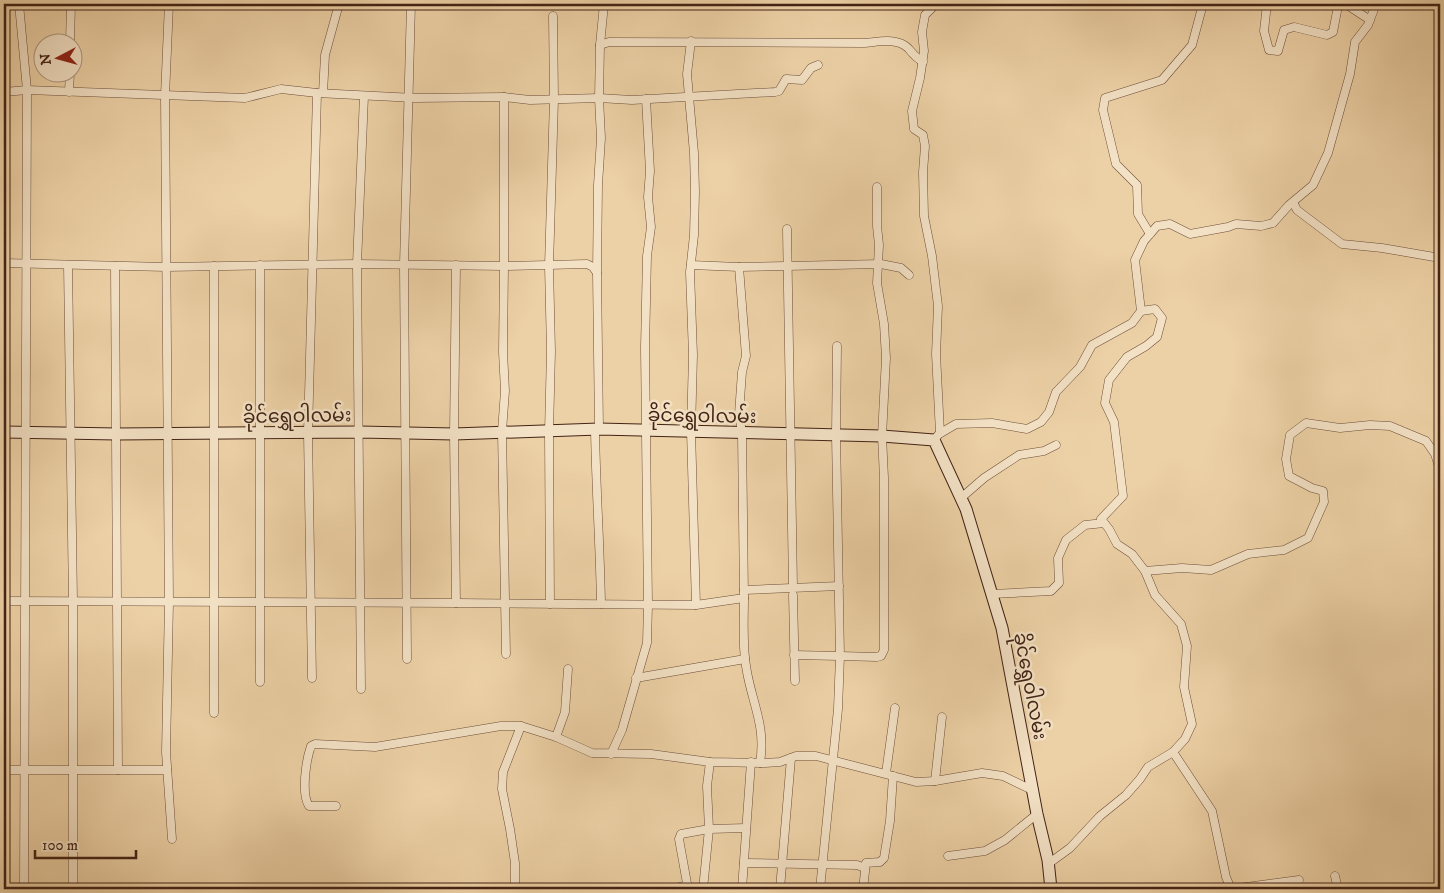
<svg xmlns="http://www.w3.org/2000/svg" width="1444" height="893" font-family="'IM FELL DW Pica','Noto Sans Myanmar',serif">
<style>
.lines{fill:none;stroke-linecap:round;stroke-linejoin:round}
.street-casing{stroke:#6d4e39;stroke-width:9}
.secondary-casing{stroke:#422315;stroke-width:13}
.street{stroke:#f3e1c5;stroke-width:8}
.secondary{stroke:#f3e1c5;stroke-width:11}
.labels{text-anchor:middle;stroke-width:5;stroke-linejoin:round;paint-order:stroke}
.street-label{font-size:19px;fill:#422315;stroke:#f3e1c5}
</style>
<rect width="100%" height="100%" fill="#edd1a6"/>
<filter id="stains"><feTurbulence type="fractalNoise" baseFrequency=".004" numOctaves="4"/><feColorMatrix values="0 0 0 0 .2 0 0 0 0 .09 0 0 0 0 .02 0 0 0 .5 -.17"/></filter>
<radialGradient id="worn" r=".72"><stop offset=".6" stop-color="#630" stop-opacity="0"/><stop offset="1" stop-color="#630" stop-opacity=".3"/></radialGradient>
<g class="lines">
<g class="street-casing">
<g id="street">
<path d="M 19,4 L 27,90 L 24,889"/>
<path d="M 169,4 L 165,96 L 169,602 L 166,752 L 172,839"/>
<path d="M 936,4 L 925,15 L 922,32 L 924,51 L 920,78 L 912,111 L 914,129 L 923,135 L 925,146 L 923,172 L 924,216 L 932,256 L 938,306 L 936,354 L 940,433"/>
<path d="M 1267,4 L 1264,31 L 1269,50 L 1278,51 L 1284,30 L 1294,27 L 1327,35 L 1333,32 L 1338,6 L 1347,5 L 1370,20"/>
<path d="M 691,41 L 687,74 L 694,153 L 695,192 L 694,235 L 690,272 L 693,355 L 691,431 L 696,605"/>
<path d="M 70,42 L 71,4"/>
<path d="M 600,45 L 609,42 L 864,43 C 878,42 897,37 908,48 C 913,54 916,58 923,62"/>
<path d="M 4,92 L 27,90 L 245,98 L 281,89 L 317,93 L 415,98 L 504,97 L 504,266 L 587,264 L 593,267 L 597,273"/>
<path d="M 69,92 L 70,72"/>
<path d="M 323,93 L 325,55 L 339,4"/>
<path d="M 504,97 L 530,100 L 599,98 L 632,100 L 775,92 L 779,91 L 786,79 L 802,80 L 811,68 L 818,65"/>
<path d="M 1293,202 L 1297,210 L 1342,244 L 1382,248 L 1440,258"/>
<path d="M 787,229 L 793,587"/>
<path d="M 1150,234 L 1138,214 L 1137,185 L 1116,164 L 1103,110 L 1105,98 L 1162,80 L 1192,45 L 1203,4"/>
<path d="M 4,263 L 166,267 L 357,264 L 504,266 L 503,352 L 505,391 L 502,431 L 506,654"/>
<path d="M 68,265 L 73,601 L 73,889"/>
<path d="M 691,265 L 739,267 L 881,264 L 901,268 L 909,275"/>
<path d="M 115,266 L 118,770"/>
<path d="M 599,429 L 597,273 L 598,185 L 601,138 L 599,98 L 600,45 L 604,4"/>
<path d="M 595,430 C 596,488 600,546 601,604"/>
<path d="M 934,440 L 939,434 L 956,424 L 992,423 L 1027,429 L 1041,422 L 1049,412 L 1056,392 L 1080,367 L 1092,345 L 1132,323 L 1141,311 L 1135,260 L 1144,241 L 1157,226 L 1170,224 L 1190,234 L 1228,227 L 1236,224 L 1261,226 L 1273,223 L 1289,205 L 1313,185 L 1328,153 L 1350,74 L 1355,42 L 1368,25 L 1376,4"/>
<path d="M 961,498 L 984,478 L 1019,455 L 1044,451 L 1056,445"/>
<path d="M 1145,571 L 1182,568 L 1211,570 L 1248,554 L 1284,550 L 1308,538 L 1324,502 L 1323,491 L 1312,488 L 1289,476 L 1286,459 L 1290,435 L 1306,423 L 1340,428 L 1370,425 L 1390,426 L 1426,441 L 1435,454 L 1440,470"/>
<path d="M 744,590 L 839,586"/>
<path d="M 992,594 L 1051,591 L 1059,583 L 1058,558 L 1066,540 L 1085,525 L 1104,523"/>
<path d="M 793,595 L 795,681"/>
<path d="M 744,598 C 744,622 742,647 747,672 C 753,705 766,727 760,763"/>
<path d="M 4,601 L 456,603 L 696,605 L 744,598 L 742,433 L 739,414 L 742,372 L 746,356 L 739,267"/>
<path d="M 456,603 L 454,434 L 456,265"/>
<path d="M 550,604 L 549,432 L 551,351 L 549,266 L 554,99 L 553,16"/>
<path d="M 794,655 L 840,656 L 836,435 L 837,346"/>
<path d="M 407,659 L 404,265 L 411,4"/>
<path d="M 312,678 L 308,433 L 317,93"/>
<path d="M 636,678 L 745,659"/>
<path d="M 260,682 L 260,265"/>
<path d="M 361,689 L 357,264 L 364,96"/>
<path d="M 214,713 L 214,266"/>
<path d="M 556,737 L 565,712 L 568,669"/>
<path d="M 1173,752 L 1212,811 L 1226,877 L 1231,889 L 1299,880"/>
<path d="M 611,754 L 622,730 L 647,643 L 648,605 L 645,348 L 647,256 L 651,227 L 648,197 L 650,171 L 646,99"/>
<path d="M 4,770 L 167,770"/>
<path d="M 886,773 L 895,708"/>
<path d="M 935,781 L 942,717"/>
<path d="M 336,806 L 309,806 C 301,794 306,760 311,746 L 315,744 L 375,747 L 501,726 L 521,726 L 556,737 L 592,753 L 651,754 L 710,762 L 765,763 L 780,762 L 796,756 L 816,756 L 916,782 L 935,781 L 982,773 L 1003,776 L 1034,791"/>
<path d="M 948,856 L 985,851 L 1005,840 L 1037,814"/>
<path d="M 744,863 L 857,865 L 865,868"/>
<path d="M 1048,864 L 1070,848 L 1100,816 L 1126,795 L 1140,779 L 1148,767 L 1173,752 L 1185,739 L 1192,724 L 1184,687 L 1187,646 L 1181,624 L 1155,595 L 1145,571 L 1132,554 L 1117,544 L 1109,529 L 1101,519 L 1123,496 L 1114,422 L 1105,403 L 1109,380 L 1127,357 L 1146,346 L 1157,337 L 1162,318 L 1155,309 L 1141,311"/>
<path d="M 1335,876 L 1338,889"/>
<path d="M 515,889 L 515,863 L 510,829 L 502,789 L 503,772 L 521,726"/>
<path d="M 672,889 L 687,885"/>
<path d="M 688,889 L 679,839 L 681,834 L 709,829 L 746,828"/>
<path d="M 703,889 L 709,829 L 707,786 L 710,762"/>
<path d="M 742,889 L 751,762"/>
<path d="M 780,889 L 791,758"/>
<path d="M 820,889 L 838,709 L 840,656 L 877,657 L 881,656 L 884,650 L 884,478 L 882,436 L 886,358 L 884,324 L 877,283 L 879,245 L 877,226 L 877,187"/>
<path d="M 863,889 L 866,863 L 880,862 L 884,858 L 890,821 L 893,776"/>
</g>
</g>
<g class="secondary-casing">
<path id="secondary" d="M 4,432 L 117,434 L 360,432 L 454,434 L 599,429 L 882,436 L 934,440 L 966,509 L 1002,628 L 1037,814 L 1048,860 L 1051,889"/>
</g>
<use href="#street" class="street"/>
<use href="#secondary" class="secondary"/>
</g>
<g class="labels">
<g class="street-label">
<text transform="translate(297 415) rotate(-1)" y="7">ခိုင်ရွှေဝါလမ်း</text>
<text transform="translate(702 415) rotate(1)" y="7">ခိုင်ရွှေဝါလမ်း</text>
<text transform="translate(1031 686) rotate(79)" y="7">ခိုင်ရွှေဝါလမ်း</text>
</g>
</g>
<rect width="1444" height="893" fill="none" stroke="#edd1a6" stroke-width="20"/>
<rect x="5" y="5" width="1434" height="883" fill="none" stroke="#422315" stroke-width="2.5"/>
<rect x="10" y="10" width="1424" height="873" fill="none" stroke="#422315"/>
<g transform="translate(58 58) rotate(264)"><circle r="24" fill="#f3e1c5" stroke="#ac957f"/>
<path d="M0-4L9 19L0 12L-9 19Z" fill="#8f2418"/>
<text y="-8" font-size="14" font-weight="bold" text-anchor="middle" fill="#422315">N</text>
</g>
<path d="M35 850v8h101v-8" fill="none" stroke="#422315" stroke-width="2.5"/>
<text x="42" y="850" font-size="15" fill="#422315" stroke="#f3e1c5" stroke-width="4" paint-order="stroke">100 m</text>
<rect width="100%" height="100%" filter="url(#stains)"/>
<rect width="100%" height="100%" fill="url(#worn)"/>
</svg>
